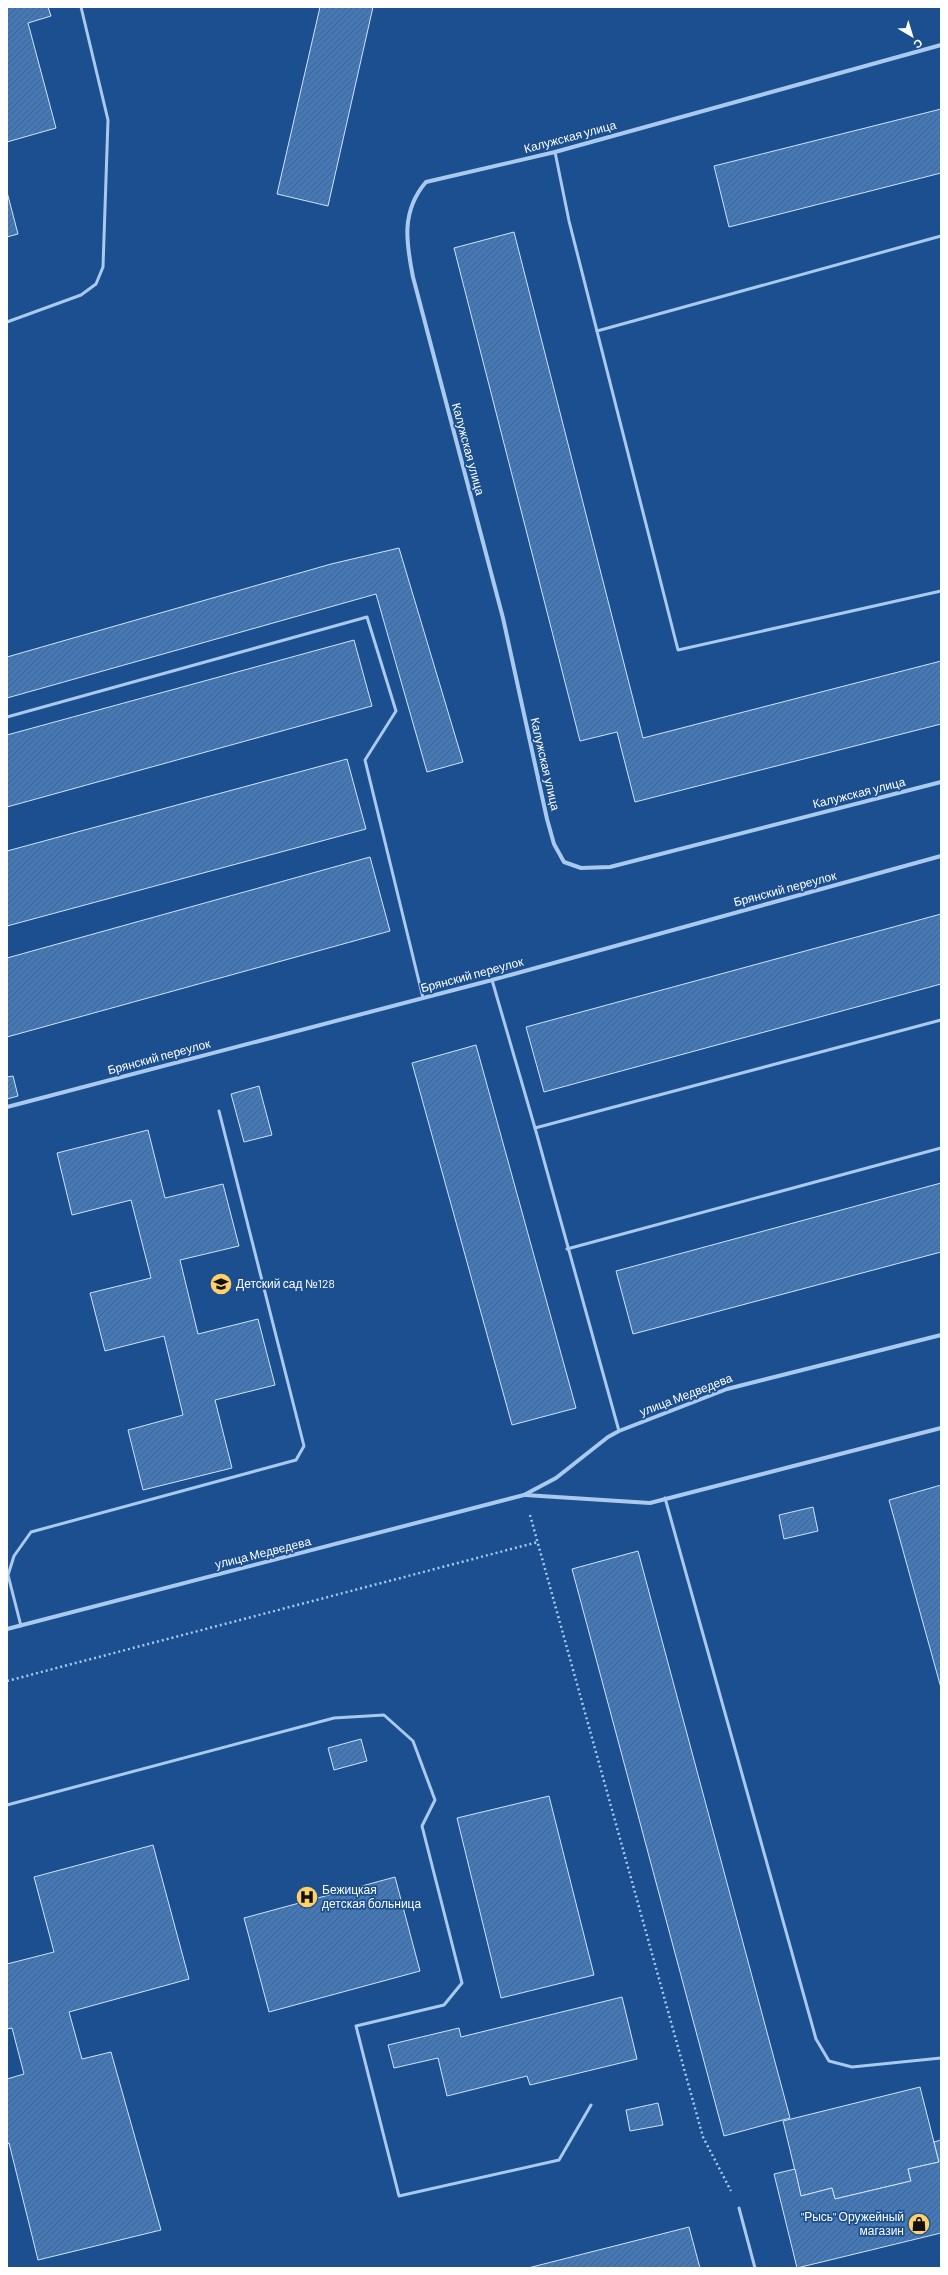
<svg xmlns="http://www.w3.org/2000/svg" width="948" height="2275" font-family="Barlow,sans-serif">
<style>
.building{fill:url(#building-hatch);stroke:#cfe3fa}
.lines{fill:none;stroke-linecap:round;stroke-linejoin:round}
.path{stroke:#a9c9ee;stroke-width:2.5;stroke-dasharray:2 3;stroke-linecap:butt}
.service{stroke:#a9c9ee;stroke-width:3}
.minor{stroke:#a9c9ee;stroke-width:4}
.labels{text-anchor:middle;stroke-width:3.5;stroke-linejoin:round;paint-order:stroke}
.street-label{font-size:12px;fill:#fff;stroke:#1b4f8f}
.poi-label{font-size:12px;fill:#fff;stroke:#1b4f8f;text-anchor:start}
</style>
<defs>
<pattern id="building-hatch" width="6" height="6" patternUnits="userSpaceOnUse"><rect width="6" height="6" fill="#4478b7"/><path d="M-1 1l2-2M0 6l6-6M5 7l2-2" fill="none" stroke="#486282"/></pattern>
</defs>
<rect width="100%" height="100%" fill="#1b4f8f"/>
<g class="building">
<path d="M 7,7 L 48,7 L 51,16 L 28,23 L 56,128 L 7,142 Z"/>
<path d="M 320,7 L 373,7 L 328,206 L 277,194 Z"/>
<path d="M 941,109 L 941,173 L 729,227 L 714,166 Z"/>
<path d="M 7,192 L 18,234 L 7,237 Z"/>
<path d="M 514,232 L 643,738 L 941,661 L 941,724 L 635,802 L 617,732 L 580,741 L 454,248 Z"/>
<path d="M 399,548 L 463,762 L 427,772 L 376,594 L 7,698 L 7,657 L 331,564 Z"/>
<path d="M 354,640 L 372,706 L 7,807 L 7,735 Z"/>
<path d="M 347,759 L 366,829 L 7,926 L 7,851 Z"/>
<path d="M 370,857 L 390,931 L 7,1037 L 7,958 Z"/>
<path d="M 941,914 L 941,984 L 544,1092 L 526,1027 Z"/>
<path d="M 476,1045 L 576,1408 L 512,1425 L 412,1063 Z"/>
<path d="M 13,1076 L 18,1096 L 7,1099 L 7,1077 Z"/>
<path d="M 259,1086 L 272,1135 L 244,1142 L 231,1094 Z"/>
<path d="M 148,1130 L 165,1198 L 223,1184 L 239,1246 L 180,1260 L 198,1334 L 258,1319 L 275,1385 L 215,1400 L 232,1468 L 143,1490 L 128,1430 L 183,1415 L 164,1336 L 105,1351 L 90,1293 L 151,1278 L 131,1200 L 72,1215 L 57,1153 Z"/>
<path d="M 941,1183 L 941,1252 L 633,1334 L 616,1271 Z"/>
<path d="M 941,1485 L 941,1688 L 889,1500 Z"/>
<path d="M 813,1507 L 818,1531 L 784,1539 L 779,1515 Z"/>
<path d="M 638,1551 L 790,2118 L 724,2136 L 572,1569 Z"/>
<path d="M 361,1739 L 367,1761 L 334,1770 L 328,1748 Z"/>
<path d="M 549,1796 L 594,1975 L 501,1998 L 457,1818 Z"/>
<path d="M 153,1845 L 189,1979 L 69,2012 L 82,2059 L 111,2052 L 161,2230 L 38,2260 L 9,2143 L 7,2144 L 7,2079 L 24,2074 L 12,2028 L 7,2029 L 7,1964 L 54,1952 L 34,1877 Z"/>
<path d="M 395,1877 L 420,1971 L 269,2012 L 244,1918 Z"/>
<path d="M 622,1997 L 637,2059 L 530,2085 L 527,2076 L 447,2096 L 438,2058 L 394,2068 L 388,2045 L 459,2028 L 461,2037 Z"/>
<path d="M 920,2087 L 939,2162 L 908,2169 L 911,2181 L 835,2199 L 832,2188 L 801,2196 L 783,2121 Z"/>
<path d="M 658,2103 L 663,2125 L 630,2131 L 626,2110 Z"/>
<path d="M 941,2140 L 941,2233 L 797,2268 L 774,2174 L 795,2169 L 801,2196 L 832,2188 L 835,2199 L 911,2181 L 908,2169 L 939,2162 L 934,2142 Z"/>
<path d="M 689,2227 L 700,2268 L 528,2268 Z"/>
</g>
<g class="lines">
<g class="path">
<path d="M 530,1515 L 703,2137 L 731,2191"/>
<path d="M 7,1681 L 538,1542"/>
</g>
<g class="service">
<path d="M 555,152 L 569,221 L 678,650 L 941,591"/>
<path d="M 7,322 L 81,295 L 96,284 L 103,267 L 108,120 L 81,7"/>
<path d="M 597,331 L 941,236"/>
<path d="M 7,717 L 367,617 L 396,711 L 365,760 L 423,998"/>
<path d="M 492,980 L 535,1128"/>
<path d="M 567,1249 L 941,1148"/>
<path d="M 619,1431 L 535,1128 L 941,1020"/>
<path d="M 665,1498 L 816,2039 L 829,2061 L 852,2067 L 941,2058"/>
<path d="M 21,1626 L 8,1575 L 14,1556 L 31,1532 L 296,1460 L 304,1446 L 219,1111"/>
<path d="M 7,1805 L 334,1718 L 384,1715 L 413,1741 L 435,1800 L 422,1826 L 462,1983 L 444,2005 L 356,2026 L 399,2196 L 559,2160 L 591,2105"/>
<path d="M 739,2208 L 755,2268"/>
</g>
<g class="minor">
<path d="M 941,45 L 555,152 L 426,182 C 401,211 406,242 413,277 L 503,618 L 547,819 L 554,844 L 564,862 L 581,868 L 610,867 L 941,782"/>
<path d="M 7,1107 L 492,980 L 941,856"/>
<path d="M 525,1495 L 650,1503 L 941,1428"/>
<path d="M 7,1629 L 524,1495 L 556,1478 L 608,1437 L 619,1431 L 727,1389 L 941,1335"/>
</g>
</g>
<defs>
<g id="school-disc" transform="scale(1.15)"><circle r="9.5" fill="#ffd166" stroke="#1b4f8f"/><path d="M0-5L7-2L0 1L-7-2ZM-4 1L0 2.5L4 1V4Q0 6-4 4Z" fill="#111"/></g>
<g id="hospital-disc" transform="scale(1.15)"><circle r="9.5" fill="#ffd166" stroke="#1b4f8f"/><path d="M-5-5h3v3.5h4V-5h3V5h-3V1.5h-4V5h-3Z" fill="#111"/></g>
<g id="shop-disc" transform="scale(1.15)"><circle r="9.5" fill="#ffd166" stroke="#1b4f8f"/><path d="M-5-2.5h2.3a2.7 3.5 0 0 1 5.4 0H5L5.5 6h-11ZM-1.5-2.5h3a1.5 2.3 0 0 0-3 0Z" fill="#111"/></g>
</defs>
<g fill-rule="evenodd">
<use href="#school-disc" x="221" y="1284"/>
<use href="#hospital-disc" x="307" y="1897"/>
<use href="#shop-disc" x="919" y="2224"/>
</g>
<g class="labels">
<g class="street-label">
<text transform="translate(570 137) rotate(-15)" y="4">Калужская улица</text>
<text transform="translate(468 449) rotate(75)" y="4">Калужская улица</text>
<text transform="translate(545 764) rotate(77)" y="4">Калужская улица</text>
<text transform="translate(859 793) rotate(-14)" y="4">Калужская улица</text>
<text transform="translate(785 889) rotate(-15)" y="4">Брянский переулок</text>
<text transform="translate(472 975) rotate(-15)" y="4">Брянский переулок</text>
<text transform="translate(159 1057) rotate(-15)" y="4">Брянский переулок</text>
<text transform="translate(686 1395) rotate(-21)" y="4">улица Медведева</text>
<text transform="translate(263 1553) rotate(-14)" y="4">улица Медведева</text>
</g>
<g class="poi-label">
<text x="236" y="1288">Детский сад №128</text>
<text x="322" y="1894">Бежицкая<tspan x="322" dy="14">детская больница</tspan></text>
<text x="904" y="2221" text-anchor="end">"Рысь" Оружейный<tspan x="904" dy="14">магазин</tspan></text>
</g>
</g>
<rect width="948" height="2275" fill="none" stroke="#ffffff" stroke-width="16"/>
<g transform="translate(912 36) rotate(142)" stroke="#1b4f8f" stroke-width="3" paint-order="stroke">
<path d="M0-3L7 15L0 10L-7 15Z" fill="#ffffff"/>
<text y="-6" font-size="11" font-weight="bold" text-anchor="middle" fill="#ffffff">С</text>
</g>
</svg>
